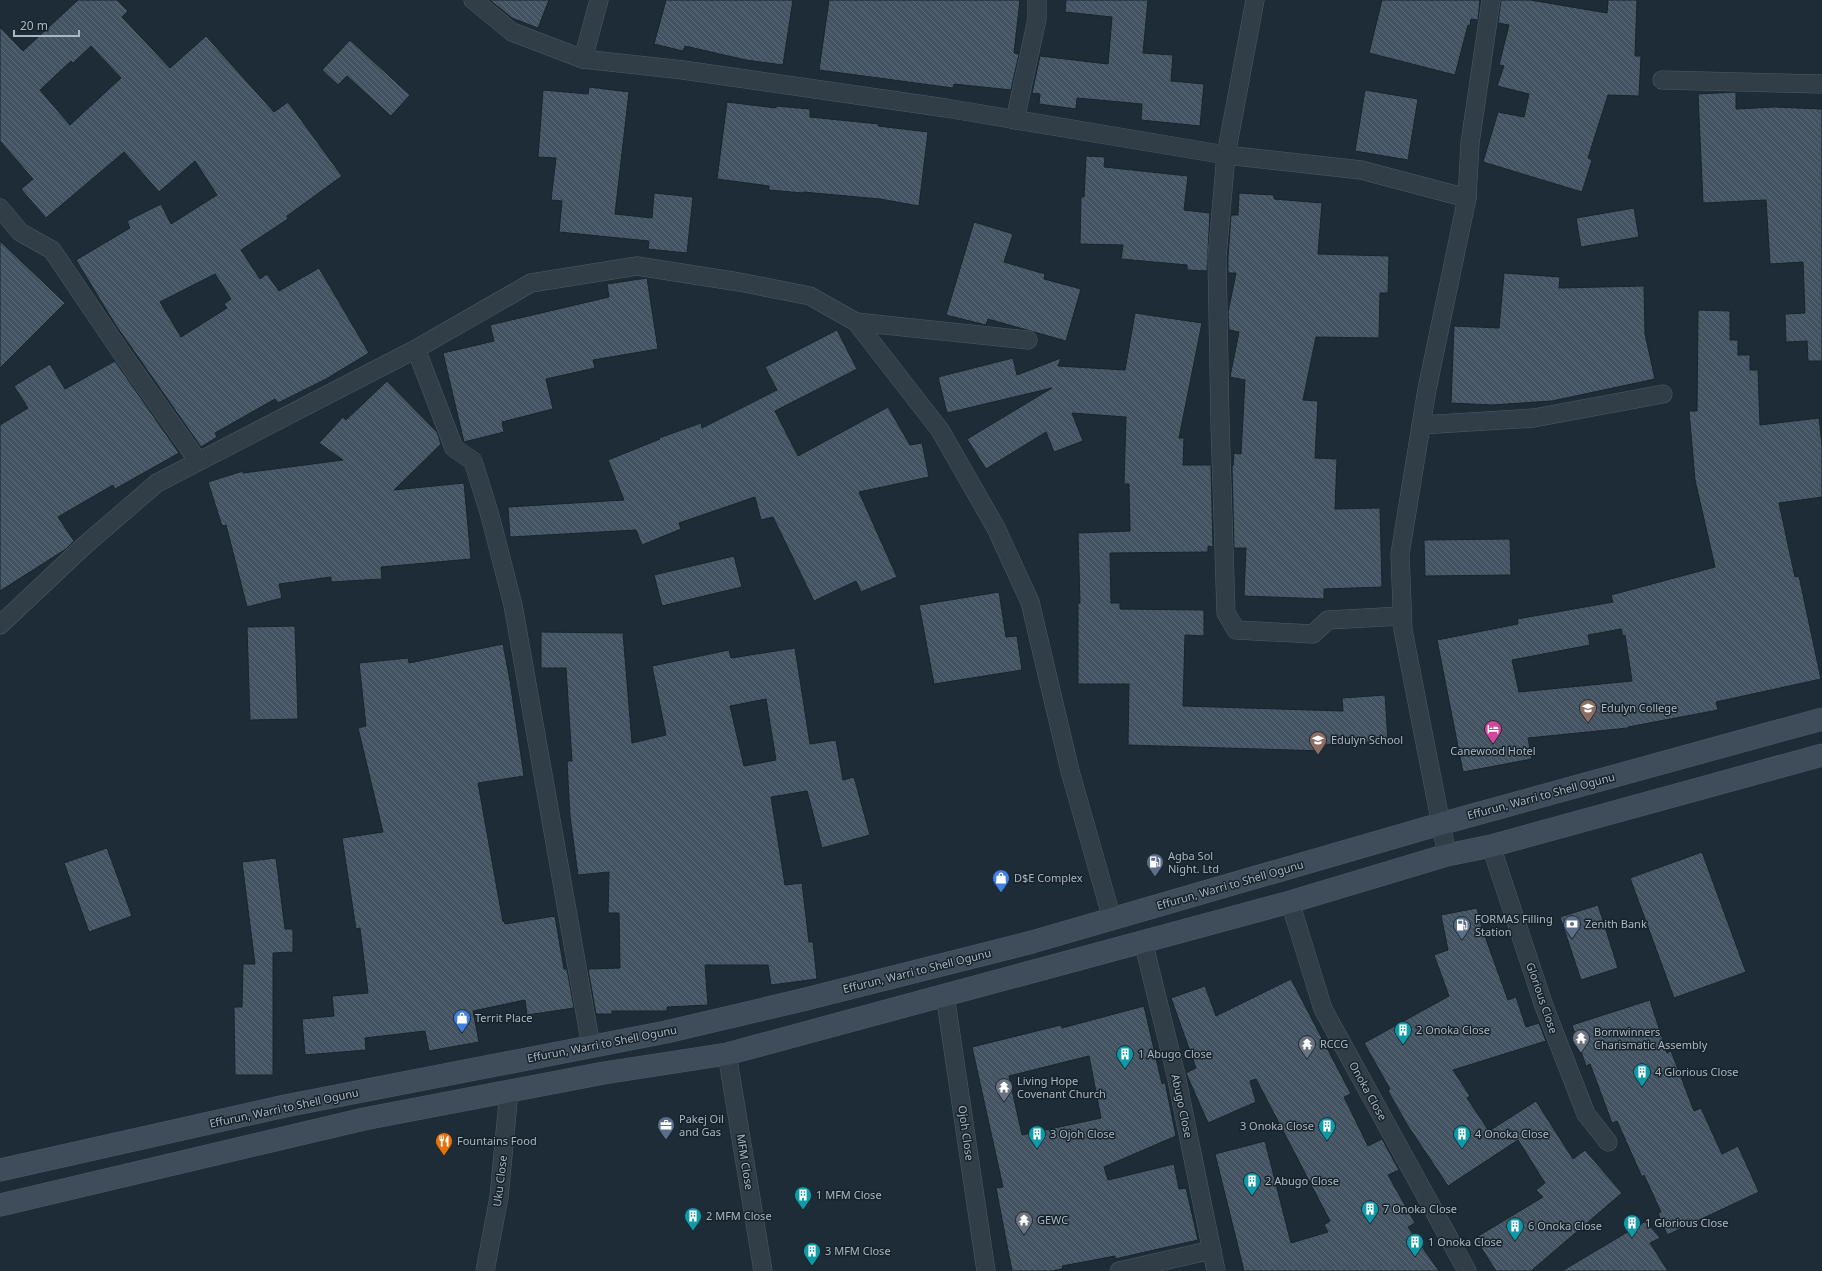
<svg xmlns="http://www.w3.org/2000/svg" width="1822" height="1271" font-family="'Noto Sans',sans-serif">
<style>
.building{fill:url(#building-back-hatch);stroke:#19242d;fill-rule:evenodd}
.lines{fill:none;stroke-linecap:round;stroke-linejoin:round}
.minor-casing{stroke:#4e5b65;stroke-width:19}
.secondary-casing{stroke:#4e5b65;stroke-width:23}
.minor{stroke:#313d47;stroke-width:18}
.secondary{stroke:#3f4d5a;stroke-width:22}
.labels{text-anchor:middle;stroke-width:3;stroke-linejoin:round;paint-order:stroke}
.poi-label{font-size:11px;fill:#aab8c4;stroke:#17222b;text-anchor:start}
.street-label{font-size:11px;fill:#aab8c4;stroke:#17222b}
</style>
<defs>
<pattern id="building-back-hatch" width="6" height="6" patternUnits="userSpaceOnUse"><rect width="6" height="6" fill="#435361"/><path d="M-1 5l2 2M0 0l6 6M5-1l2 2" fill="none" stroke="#5b6a76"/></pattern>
</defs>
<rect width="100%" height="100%" fill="#1d2c36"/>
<g class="building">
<path d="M 78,0 L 117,0 L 128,11 L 122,17 L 170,68 L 206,36 L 274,112 L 288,102 L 342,176 L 287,216 L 288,219 L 241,250 L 260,279 L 267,274 L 279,291 L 319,268 L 369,353 L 326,379 L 278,403 L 275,399 L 215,433 L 217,437 L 201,447 L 115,324 L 76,260 L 130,228 L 127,221 L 161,204 L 171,224 L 217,195 L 195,161 L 159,192 L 124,152 L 46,218 L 21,189 L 33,179 L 0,141 L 0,27 L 23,51 ZM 91,46 L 121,78 L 70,125 L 40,90 L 71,61 L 73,63 ZM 215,274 L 231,299 L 224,304 L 227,308 L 181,337 L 160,302 Z"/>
<path d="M 490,0 L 549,0 L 538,28 L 512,18 Z"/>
<path d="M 666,0 L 793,0 L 783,65 L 746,60 L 685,46 L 683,51 L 654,44 Z"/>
<path d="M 829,0 L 1020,0 L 1014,53 L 1019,54 L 1011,90 L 954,84 L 953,88 L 819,70 Z"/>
<path d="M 1066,0 L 1148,0 L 1143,53 L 1173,55 L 1171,81 L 1204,84 L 1200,126 L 1141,120 L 1142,104 L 1077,98 L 1076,109 L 1039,104 L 1040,94 L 1032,93 L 1040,56 L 1108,64 L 1112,17 L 1065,12 Z"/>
<path d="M 1382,0 L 1480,0 L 1478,20 L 1471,19 L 1470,26 L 1468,25 L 1455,75 L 1369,53 Z"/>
<path d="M 1501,0 L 1530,0 L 1607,13 L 1608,0 L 1637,0 L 1635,56 L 1641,56 L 1639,96 L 1608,95 L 1588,158 L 1592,160 L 1582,192 L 1483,162 L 1498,112 L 1524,117 L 1529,94 L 1497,86 L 1504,66 L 1499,65 L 1509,25 L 1498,23 Z"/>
<path d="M 350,40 L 410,95 L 391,116 L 347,76 L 338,85 L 322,70 Z"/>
<path d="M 589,87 L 629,92 L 615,214 L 652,218 L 654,193 L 693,197 L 687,253 L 648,249 L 649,241 L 559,232 L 562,201 L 551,200 L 556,158 L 538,157 L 543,90 L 588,94 Z"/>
<path d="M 1365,90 L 1418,99 L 1408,160 L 1355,151 Z"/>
<path d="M 1736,92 L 1736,109 L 1775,107 L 1822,109 L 1822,361 L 1808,361 L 1807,341 L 1786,342 L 1785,314 L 1805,313 L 1803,262 L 1770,264 L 1766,200 L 1703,203 L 1698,94 Z"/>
<path d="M 727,102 L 776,108 L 776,106 L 810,109 L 810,117 L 879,124 L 878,126 L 928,132 L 919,206 L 880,199 L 803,192 L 803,193 L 769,190 L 769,186 L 717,179 Z"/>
<path d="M 1086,156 L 1105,157 L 1104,167 L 1188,176 L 1184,210 L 1210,213 L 1207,271 L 1187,270 L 1187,265 L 1121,259 L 1123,245 L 1080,244 L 1081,197 L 1084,197 Z"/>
<path d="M 1239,193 L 1274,195 L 1274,199 L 1322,203 L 1318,254 L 1389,256 L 1388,293 L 1380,293 L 1379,338 L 1316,337 L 1303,400 L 1318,401 L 1315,458 L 1337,459 L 1335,509 L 1380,508 L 1382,587 L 1324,589 L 1324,599 L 1244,596 L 1246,548 L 1234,548 L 1232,466 L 1233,466 L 1234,453 L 1241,454 L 1245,380 L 1230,377 L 1239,332 L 1229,330 L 1228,312 L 1236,273 L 1228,273 L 1228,257 L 1231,215 L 1238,215 Z"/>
<path d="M 1634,208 L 1639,237 L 1581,247 L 1576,218 Z"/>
<path d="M 974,222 L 1013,234 L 1004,262 L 1045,274 L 1044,279 L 1081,289 L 1066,341 L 988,319 L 986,325 L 946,315 Z"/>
<path d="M 0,241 L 65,303 L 0,368 Z"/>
<path d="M 1504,273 L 1560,277 L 1559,288 L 1644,286 L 1645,334 L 1655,379 L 1552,401 L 1492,405 L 1451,403 L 1454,326 L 1499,328 Z"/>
<path d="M 647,278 L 658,349 L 593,360 L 595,368 L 546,379 L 553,409 L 502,422 L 504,432 L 464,442 L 443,353 L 494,341 L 490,325 L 609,297 L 607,284 Z"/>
<path d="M 1698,310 L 1730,311 L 1730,340 L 1738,340 L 1738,355 L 1750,355 L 1750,370 L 1758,370 L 1760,425 L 1819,418 L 1822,445 L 1822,497 L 1779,503 L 1795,577 L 1799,576 L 1821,679 L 1716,702 L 1718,710 L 1628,727 L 1628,728 L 1528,738 L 1532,759 L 1463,772 L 1437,640 L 1518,624 L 1517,619 L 1613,602 L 1611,595 L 1715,567 L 1695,480 L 1689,411 L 1697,411 ZM 1621,629 L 1623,636 L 1625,635 L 1632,681 L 1519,692 L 1512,660 L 1590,645 L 1588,635 Z"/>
<path d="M 1135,313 L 1202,323 L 1179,438 L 1184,438 L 1183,465 L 1211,465 L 1213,547 L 1208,546 L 1208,552 L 1110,553 L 1111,603 L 1120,603 L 1120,609 L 1204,610 L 1204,636 L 1185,635 L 1183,706 L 1343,711 L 1342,698 L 1385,695 L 1388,741 L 1323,745 L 1323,751 L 1128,745 L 1129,684 L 1078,684 L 1078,603 L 1080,603 L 1078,533 L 1130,531 L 1129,484 L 1124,484 L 1126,417 L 1072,413 L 1083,441 L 1054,452 L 1046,432 L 986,469 L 967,439 L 1052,388 L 947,413 L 938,377 L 1013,358 L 1017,375 L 1061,358 L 1058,366 L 1125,370 Z"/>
<path d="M 837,330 L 857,369 L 775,411 L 798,456 L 888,407 L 910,445 L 922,443 L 929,477 L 859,492 L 897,577 L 861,592 L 856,581 L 814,601 L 773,517 L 761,520 L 755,497 L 679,523 L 681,529 L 642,545 L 636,530 L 510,537 L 508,507 L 624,500 L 608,460 L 660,439 L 659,438 L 701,423 L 702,428 L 777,390 L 765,367 Z"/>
<path d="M 115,361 L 179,453 L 115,489 L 113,485 L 58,517 L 74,541 L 66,549 L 0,591 L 0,425 L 28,408 L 14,386 L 50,364 L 65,389 Z"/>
<path d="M 387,381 L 437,432 L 441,444 L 394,490 L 464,483 L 471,559 L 381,567 L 382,579 L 331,582 L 331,577 L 279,584 L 282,598 L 247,607 L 226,525 L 222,526 L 208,482 L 243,471 L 243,473 L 343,460 L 319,443 L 343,417 L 346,420 Z"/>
<path d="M 1510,539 L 1511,575 L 1425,576 L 1424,540 Z"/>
<path d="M 734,556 L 742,587 L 662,606 L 654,575 Z"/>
<path d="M 999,592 L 1006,637 L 1017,636 L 1022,670 L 934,684 L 919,605 Z"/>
<path d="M 295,626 L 298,719 L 250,720 L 247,627 Z"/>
<path d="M 541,632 L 623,633 L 632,743 L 666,735 L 652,666 L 729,650 L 731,658 L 795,648 L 810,744 L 836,740 L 843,780 L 854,777 L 870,835 L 822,848 L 807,791 L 771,797 L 785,885 L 802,883 L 809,942 L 813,942 L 817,979 L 771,985 L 768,965 L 705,965 L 708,1005 L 667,1007 L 667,1011 L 612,1011 L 612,1014 L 596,1014 L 588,969 L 620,968 L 619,913 L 608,913 L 609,872 L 578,875 L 570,816 L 567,761 L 572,761 L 566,668 L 541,668 ZM 766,699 L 776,760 L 744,766 L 730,706 Z"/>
<path d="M 503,644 L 510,681 L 524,776 L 478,783 L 503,922 L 504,921 L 505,924 L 555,916 L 564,969 L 567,969 L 574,1008 L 527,1015 L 525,1000 L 473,1011 L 479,1042 L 429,1051 L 425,1031 L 365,1038 L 366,1050 L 305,1055 L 302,1019 L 334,1016 L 332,996 L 368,993 L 360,928 L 356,929 L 342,838 L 383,832 L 358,728 L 366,726 L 359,663 L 408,658 L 409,663 Z"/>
<path d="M 107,848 L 132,916 L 89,932 L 64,863 Z"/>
<path d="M 1702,852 L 1746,972 L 1674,998 L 1630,878 Z"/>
<path d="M 276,858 L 285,929 L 293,929 L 293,952 L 273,953 L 273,1075 L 235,1075 L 234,1007 L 242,1007 L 243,964 L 255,964 L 242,862 Z"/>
<path d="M 1598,905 L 1618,968 L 1581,980 L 1560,917 Z"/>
<path d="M 1477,908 L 1482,928 L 1508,1000 L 1516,997 L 1526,1027 L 1539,1023 L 1546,1041 L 1453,1070 L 1470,1096 L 1467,1098 L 1489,1131 L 1536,1101 L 1573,1159 L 1585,1150 L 1622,1193 L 1531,1271 L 1496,1271 L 1475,1238 L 1543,1197 L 1536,1190 L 1545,1183 L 1518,1140 L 1448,1186 L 1408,1126 L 1388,1091 L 1390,1089 L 1364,1043 L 1449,996 L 1434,955 L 1448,950 L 1441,915 Z"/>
<path d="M 1291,979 L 1351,1094 L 1344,1097 L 1368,1146 L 1382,1139 L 1399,1170 L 1388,1175 L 1415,1223 L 1408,1227 L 1439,1271 L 1244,1271 L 1215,1154 L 1265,1141 L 1291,1243 L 1328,1232 L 1324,1225 L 1330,1221 L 1256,1079 L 1250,1081 L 1256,1102 L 1208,1123 L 1186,1073 L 1196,1068 L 1171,998 L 1205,986 L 1216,1016 Z"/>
<path d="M 1650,1000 L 1667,1053 L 1671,1051 L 1694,1111 L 1701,1108 L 1722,1154 L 1738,1146 L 1759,1192 L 1667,1235 L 1658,1213 L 1661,1212 L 1644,1175 L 1642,1177 L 1617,1121 L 1612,1123 L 1590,1064 L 1586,1066 L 1572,1025 Z"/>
<path d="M 1144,1006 L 1162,1084 L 1165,1082 L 1176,1136 L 1104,1167 L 1108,1180 L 1174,1164 L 1179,1189 L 1186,1188 L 1198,1240 L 1115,1259 L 1115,1256 L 1062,1266 L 1063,1269 L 1051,1271 L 1012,1271 L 996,1188 L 1003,1187 L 972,1047 L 1061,1025 L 1062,1028 ZM 1089,1056 L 1101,1118 L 1022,1135 L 1009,1076 Z"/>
<path d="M 1646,1221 L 1660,1238 L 1650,1243 L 1668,1271 L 1562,1271 Z"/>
</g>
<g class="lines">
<g class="minor-casing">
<g id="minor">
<path d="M 473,0 L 512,32 L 583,59 L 683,70 L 946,108 L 1226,155 L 1361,170 L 1467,198"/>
<path d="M 1255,0 L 1226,155 L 1217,257 L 1220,423 L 1226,613 L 1236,630 L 1313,634 L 1328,620 L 1402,616"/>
<path d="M 583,59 L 599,0"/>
<path d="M 1662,80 L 1822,84"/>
<path d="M 1015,120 L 1037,19 L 1037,0"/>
<path d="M 0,208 L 20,232 L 52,250 L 123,355 L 198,461"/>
<path d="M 856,322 L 1028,340"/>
<path d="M 416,349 L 454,448 L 473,461 L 489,512 L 513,605 L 591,1046"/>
<path d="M 1421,425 L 1534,418 L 1663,394"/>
<path d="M 0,625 L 85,545 L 157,483 L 416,349 L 531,283 L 637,266 L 739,282 L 810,296 L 856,322 L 940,430 L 996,528 L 1030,602 L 1070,771 L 1112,919"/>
<path d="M 1491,846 L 1544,1006 L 1586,1114 L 1608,1142"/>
<path d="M 1447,855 L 1403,630 L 1400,554 L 1427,389 L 1467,198 L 1470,143 L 1491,0"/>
<path d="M 1290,902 L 1323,1009 L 1467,1271"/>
<path d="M 1143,941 L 1176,1075 L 1216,1271"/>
<path d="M 945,995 L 986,1271"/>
<path d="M 727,1054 L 763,1271"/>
<path d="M 485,1271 L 499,1197 L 509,1091"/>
<path d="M 1119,1271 L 1212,1250"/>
</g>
</g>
<g class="secondary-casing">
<g id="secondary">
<path d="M 0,1170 L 285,1106 L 666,1032 L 802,1000 L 1032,942 L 1440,824 L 1822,719"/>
<path d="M 0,1205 L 364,1119 L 604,1073 L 727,1054 L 1290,902 L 1447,855 L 1491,846 L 1822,755"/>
</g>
</g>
<use href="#minor" class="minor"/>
<use href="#secondary" class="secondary"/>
</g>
<defs>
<g id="university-pin" transform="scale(0.9)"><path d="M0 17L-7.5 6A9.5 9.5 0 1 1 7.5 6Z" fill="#8d6e63" stroke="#17222b"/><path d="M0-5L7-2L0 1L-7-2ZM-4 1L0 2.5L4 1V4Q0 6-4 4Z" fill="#fff"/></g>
<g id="hotel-pin" transform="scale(0.9)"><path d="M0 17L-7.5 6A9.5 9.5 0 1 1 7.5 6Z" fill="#d1479c" stroke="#17222b"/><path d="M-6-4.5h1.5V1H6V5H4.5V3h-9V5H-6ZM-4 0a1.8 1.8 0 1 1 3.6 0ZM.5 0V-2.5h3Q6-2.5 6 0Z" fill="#fff"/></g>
<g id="school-pin" transform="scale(0.9)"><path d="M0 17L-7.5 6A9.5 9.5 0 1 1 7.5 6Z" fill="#8d6e63" stroke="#17222b"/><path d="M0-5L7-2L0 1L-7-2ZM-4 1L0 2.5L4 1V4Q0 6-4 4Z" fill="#fff"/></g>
<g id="fuel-pin" transform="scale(0.9)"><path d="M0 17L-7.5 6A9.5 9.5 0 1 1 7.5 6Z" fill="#5c6f8a" stroke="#17222b"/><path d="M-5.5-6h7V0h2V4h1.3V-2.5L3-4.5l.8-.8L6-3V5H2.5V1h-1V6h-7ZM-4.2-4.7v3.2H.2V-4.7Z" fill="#fff"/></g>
<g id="shop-pin" transform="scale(0.9)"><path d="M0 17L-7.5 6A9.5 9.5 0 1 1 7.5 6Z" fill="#3f7fe0" stroke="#17222b"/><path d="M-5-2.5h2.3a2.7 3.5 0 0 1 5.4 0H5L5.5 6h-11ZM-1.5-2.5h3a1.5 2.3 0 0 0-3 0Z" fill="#fff"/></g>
<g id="bank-pin" transform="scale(0.9)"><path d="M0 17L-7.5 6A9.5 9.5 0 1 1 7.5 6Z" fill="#5c6f8a" stroke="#17222b"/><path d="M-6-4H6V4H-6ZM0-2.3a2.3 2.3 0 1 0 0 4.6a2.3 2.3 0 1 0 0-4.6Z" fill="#fff"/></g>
<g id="building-pin" transform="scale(0.9)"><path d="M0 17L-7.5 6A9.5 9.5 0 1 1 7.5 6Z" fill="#0f9aa8" stroke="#17222b"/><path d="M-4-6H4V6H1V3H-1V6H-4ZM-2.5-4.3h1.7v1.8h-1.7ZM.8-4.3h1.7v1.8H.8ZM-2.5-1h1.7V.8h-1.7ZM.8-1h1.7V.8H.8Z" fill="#fff"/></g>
<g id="temple-pin" transform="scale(0.9)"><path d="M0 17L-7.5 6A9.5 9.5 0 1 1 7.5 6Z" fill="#6b7280" stroke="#17222b"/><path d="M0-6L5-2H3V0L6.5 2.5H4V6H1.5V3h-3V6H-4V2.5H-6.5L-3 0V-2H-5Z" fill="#fff"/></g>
<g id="office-pin" transform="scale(0.9)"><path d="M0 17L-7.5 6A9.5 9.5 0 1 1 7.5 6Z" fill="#5c6f8a" stroke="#17222b"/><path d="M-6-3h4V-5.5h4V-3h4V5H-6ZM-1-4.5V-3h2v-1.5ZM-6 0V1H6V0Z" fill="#fff"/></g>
<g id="restaurant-pin" transform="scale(0.9)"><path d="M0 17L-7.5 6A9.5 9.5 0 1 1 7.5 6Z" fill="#e8710a" stroke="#17222b"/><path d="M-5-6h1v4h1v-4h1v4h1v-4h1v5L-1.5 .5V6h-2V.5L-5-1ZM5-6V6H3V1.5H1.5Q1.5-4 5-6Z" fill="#fff"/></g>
</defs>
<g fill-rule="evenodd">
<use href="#university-pin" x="1588" y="708"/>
<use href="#hotel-pin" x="1493" y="729"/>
<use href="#school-pin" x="1318" y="740"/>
<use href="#fuel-pin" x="1155" y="862"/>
<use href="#shop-pin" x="1001" y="878"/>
<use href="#bank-pin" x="1572" y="924"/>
<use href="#fuel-pin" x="1462" y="925"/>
<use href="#shop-pin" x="462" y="1018"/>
<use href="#building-pin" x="1403" y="1030"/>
<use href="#temple-pin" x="1581" y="1038"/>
<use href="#temple-pin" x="1307" y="1044"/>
<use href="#building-pin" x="1125" y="1054"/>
<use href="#building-pin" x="1642" y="1072"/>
<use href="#temple-pin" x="1004" y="1087"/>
<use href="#office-pin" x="666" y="1125"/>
<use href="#building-pin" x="1327" y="1126"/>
<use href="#building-pin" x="1037" y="1134"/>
<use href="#building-pin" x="1462" y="1134"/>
<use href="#restaurant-pin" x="444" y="1141"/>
<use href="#building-pin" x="1252" y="1181"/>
<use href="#building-pin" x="803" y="1195"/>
<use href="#building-pin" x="1370" y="1209"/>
<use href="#building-pin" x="693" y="1216"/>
<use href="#temple-pin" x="1024" y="1220"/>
<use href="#building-pin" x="1632" y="1223"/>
<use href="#building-pin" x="1515" y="1226"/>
<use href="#building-pin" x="1415" y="1242"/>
<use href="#building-pin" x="812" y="1251"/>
</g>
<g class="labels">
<g class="poi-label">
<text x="1601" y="712">Edulyn College</text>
<text x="1331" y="744">Edulyn School</text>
<text x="1493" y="755" text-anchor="middle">Canewood Hotel</text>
<text x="1168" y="860">Agba Sol<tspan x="1168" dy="13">Night. Ltd</tspan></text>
<text x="1014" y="882">D$E Complex</text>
<text x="1475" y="923">FORMAS Filling<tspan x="1475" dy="13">Station</tspan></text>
<text x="1585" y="928">Zenith Bank</text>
<text x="475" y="1022">Territ Place</text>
<text x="1416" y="1034">2 Onoka Close</text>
<text x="1594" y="1036">Bornwinners<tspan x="1594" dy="13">Charismatic Assembly</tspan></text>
<text x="1320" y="1048">RCCG</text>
<text x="1138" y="1058">1 Abugo Close</text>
<text x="1655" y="1076">4 Glorious Close</text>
<text x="1017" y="1085">Living Hope<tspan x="1017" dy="13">Covenant Church</tspan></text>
<text x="679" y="1123">Pakej Oil<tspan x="679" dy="13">and Gas</tspan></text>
<text x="1314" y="1130" text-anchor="end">3 Onoka Close</text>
<text x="1050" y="1138">3 Ojoh Close</text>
<text x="1475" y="1138">4 Onoka Close</text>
<text x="457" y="1145">Fountains Food</text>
<text x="1265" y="1185">2 Abugo Close</text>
<text x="816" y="1199">1 MFM Close</text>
<text x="1383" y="1213">7 Onoka Close</text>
<text x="706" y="1220">2 MFM Close</text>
<text x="1037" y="1224">GEWC</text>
<text x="1645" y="1227">1 Glorious Close</text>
<text x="1528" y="1230">6 Onoka Close</text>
<text x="1428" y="1246">1 Onoka Close</text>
<text x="825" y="1255">3 MFM Close</text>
</g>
<g class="street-label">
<text transform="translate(1541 796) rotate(-15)" y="4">Effurun, Warri to Shell Ogunu</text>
<text transform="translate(1230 885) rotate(-16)" y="4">Effurun, Warri to Shell Ogunu</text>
<text transform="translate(917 971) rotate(-14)" y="4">Effurun, Warri to Shell Ogunu</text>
<text transform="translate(1542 998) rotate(71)" y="4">Glorious Close</text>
<text transform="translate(602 1044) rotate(-11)" y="4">Effurun, Warri to Shell Ogunu</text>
<text transform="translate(1368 1091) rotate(61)" y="4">Onoka Close</text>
<text transform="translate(1182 1106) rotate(78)" y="4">Abugo Close</text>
<text transform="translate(284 1108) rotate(-12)" y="4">Effurun, Warri to Shell Ogunu</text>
<text transform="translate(966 1133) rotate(82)" y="4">Ojoh Close</text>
<text transform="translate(745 1162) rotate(81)" y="4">MFM Close</text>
<text transform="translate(500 1181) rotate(-83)" y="4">Uku Close</text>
</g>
</g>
<path d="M14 30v6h65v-6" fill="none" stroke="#aab8c4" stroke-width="2"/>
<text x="20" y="30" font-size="12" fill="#aab8c4" stroke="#17222b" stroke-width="3" paint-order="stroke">20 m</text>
</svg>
